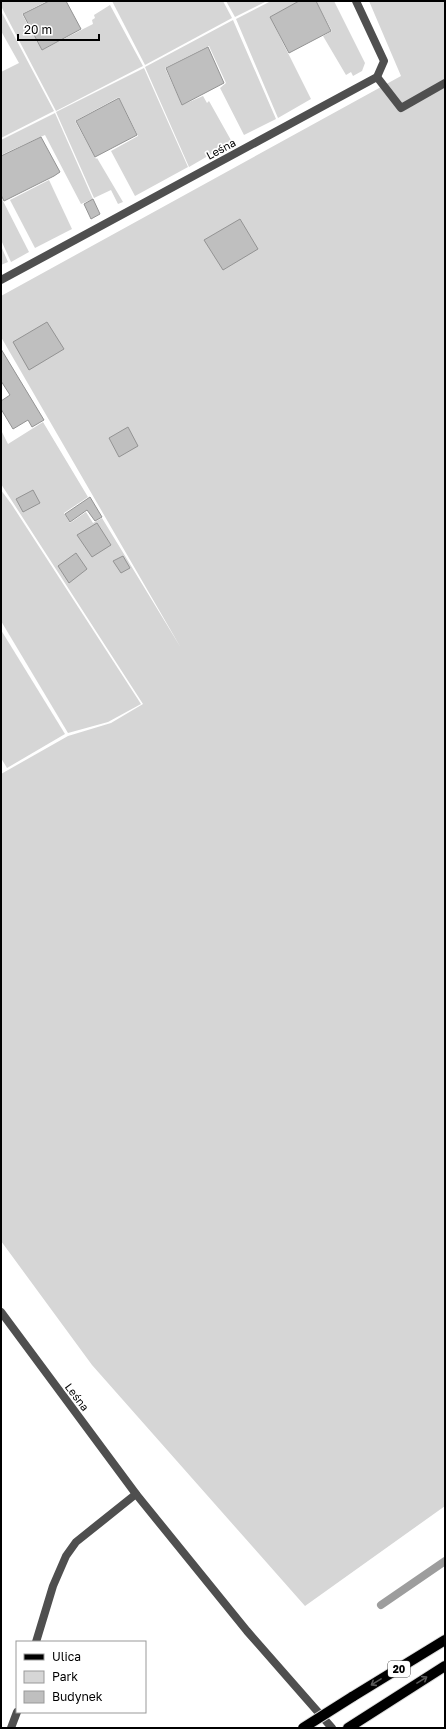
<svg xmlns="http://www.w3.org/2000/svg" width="446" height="1729" font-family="'Golos Text',sans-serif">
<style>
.green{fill:#d6d6d6}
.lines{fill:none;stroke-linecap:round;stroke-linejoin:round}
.stream{stroke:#9d9d9d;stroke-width:8}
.building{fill:#bfbfbf;stroke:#939393}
.primary-casing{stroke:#dbdbdb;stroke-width:12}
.service{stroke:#4f4f4f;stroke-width:8}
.minor{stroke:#4f4f4f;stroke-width:8}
.tertiary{stroke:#4f4f4f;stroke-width:8}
.primary{stroke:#000;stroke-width:10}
.primary-bridge-casing{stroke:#dbdbdb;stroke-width:12;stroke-linecap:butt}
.primary-bridge{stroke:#000;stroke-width:10}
.oneway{stroke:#595959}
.labels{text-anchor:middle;stroke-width:3.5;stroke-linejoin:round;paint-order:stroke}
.shield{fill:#fff;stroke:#4c4c4c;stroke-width:1}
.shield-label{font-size:10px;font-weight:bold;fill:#000}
.street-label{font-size:11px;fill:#000;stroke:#fff}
</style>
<rect width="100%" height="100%" fill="#fff"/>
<g class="green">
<path d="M 4,1 L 47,1 L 22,14 L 42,50 L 93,24 L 92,20 L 95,18 L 94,15 L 110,5 L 143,66 L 56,111 L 1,6 L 1,3 Z"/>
<path d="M 112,1 L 223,1 L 232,18 L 145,65 Z"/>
<path d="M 226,1 L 267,1 L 235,17 Z"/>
<path d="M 271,1 L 299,1 L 270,17 L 311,99 L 278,118 L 236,19 Z"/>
<path d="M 316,1 L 334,1 L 365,63 L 362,71 L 353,76 L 351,72 L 346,75 L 323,36 L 332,31 Z"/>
<path d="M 369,1 L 445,1 L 445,1506 L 305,1606 L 92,1365 L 1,1241 L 1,774 L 68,736 L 111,723 L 143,704 L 1,484 L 1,430 L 8,444 L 43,422 L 88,497 L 64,513 L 70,523 L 86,512 L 93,523 L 102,518 L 181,648 L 1,337 L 1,296 L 401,76 Z"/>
<path d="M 1,11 L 54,111 L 1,138 L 1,72 L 19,63 L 1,31 Z"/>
<path d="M 233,20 L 276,119 L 244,135 L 220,88 L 226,83 L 209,46 L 165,68 L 182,105 L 203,96 L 207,103 L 209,101 L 232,142 L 189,167 L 145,67 Z"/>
<path d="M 144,68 L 188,167 L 135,196 L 111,151 L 138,136 L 119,97 L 75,121 L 96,159 L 97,158 L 123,202 L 118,204 L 111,190 L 94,198 L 56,112 Z"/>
<path d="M 55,113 L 93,199 L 81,204 L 45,135 L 1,155 L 1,140 Z"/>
<path d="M 49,180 L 72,229 L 35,248 L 10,200 Z"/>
<path d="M 1,197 L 29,252 L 11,262 L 1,240 Z"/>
<path d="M 1,246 L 8,262 L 1,265 Z"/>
<path d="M 1,490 L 12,505 L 141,704 L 108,722 L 68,733 L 1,621 Z"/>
<path d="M 1,630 L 65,734 L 7,768 L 1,758 Z"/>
</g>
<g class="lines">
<path class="stream" d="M 381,1605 L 445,1561"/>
</g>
<g class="building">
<path d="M 49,1 L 66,1 L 81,29 L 42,50 L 23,14 Z"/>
<path d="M 299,1 L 316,1 L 331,31 L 289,53 L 270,17 Z"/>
<path d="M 208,47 L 224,83 L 182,105 L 166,68 Z"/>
<path d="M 119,98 L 137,135 L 95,157 L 76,121 Z"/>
<path d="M 41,137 L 60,172 L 54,176 L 4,201 L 1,195 L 1,156 Z"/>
<path d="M 93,199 L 100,214 L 91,219 L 84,204 Z"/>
<path d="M 240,219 L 258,249 L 223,270 L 204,240 Z"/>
<path d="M 47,322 L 64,349 L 29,370 L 13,342 Z"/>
<path d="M 1,349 L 44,420 L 32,427 L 28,420 L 13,429 L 1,409 L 1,401 L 10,395 L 1,381 Z"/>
<path d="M 128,427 L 138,446 L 119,457 L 109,438 Z"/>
<path d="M 33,490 L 40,503 L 23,512 L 16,499 Z"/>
<path d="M 90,497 L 102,517 L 95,521 L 87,510 L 70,522 L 65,514 Z"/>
<path d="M 97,523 L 111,545 L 92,557 L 77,535 Z"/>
<path d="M 76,553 L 87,569 L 69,583 L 58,566 Z"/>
<path d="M 123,556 L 130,568 L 121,573 L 113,561 Z"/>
</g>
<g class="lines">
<g class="primary-casing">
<g id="primary">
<path d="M 352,1697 L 445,1640"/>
<path d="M 348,1728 L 445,1666"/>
</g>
</g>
<g class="service">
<path d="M 377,77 L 401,108 L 445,83"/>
<path d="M 36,1642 L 53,1586 L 66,1556 L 76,1542 L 136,1494"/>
<path d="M 11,1728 L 17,1712"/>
</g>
<path class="minor" d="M 1,280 L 377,77 L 384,61 L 356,1"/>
<path class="tertiary" d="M 1,1312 L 136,1494 L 247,1631 L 332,1728"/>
<use href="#primary" class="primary"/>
<g class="primary-bridge-casing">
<path id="primary-bridge" d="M 303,1728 L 352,1697"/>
</g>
<use href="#primary-bridge" class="primary-bridge"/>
</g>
<defs><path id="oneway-shaft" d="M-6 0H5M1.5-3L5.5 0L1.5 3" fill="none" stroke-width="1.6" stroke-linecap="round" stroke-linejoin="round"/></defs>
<g class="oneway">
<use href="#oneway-shaft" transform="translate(422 1680) rotate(-32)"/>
<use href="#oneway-shaft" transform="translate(376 1682) rotate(148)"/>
</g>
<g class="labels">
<rect class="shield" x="388" y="1661" width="22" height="16" rx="3"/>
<g class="shield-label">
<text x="399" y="1673">20</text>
</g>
<g class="street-label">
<text transform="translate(221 149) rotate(-28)" y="4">Leśna</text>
<text transform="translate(77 1397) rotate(53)" y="4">Leśna</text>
</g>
</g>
<rect width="446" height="1729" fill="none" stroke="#000000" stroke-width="4"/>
<rect x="16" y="1641" width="130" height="72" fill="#ffffff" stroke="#999999"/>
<rect x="24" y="1654" width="20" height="6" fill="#000000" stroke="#999999"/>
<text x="52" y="1661" font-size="12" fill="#000000">Ulica</text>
<rect x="24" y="1671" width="20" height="12" fill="#d6d6d6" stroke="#999999"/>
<text x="52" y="1681" font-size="12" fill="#000000">Park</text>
<rect x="24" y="1691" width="20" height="12" fill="#bfbfbf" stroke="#999999"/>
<text x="52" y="1701" font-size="12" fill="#000000">Budynek</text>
<path d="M18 34v6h81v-6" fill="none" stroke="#000000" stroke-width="2"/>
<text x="24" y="34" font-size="12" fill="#000000" stroke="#ffffff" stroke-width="3" paint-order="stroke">20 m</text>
</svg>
